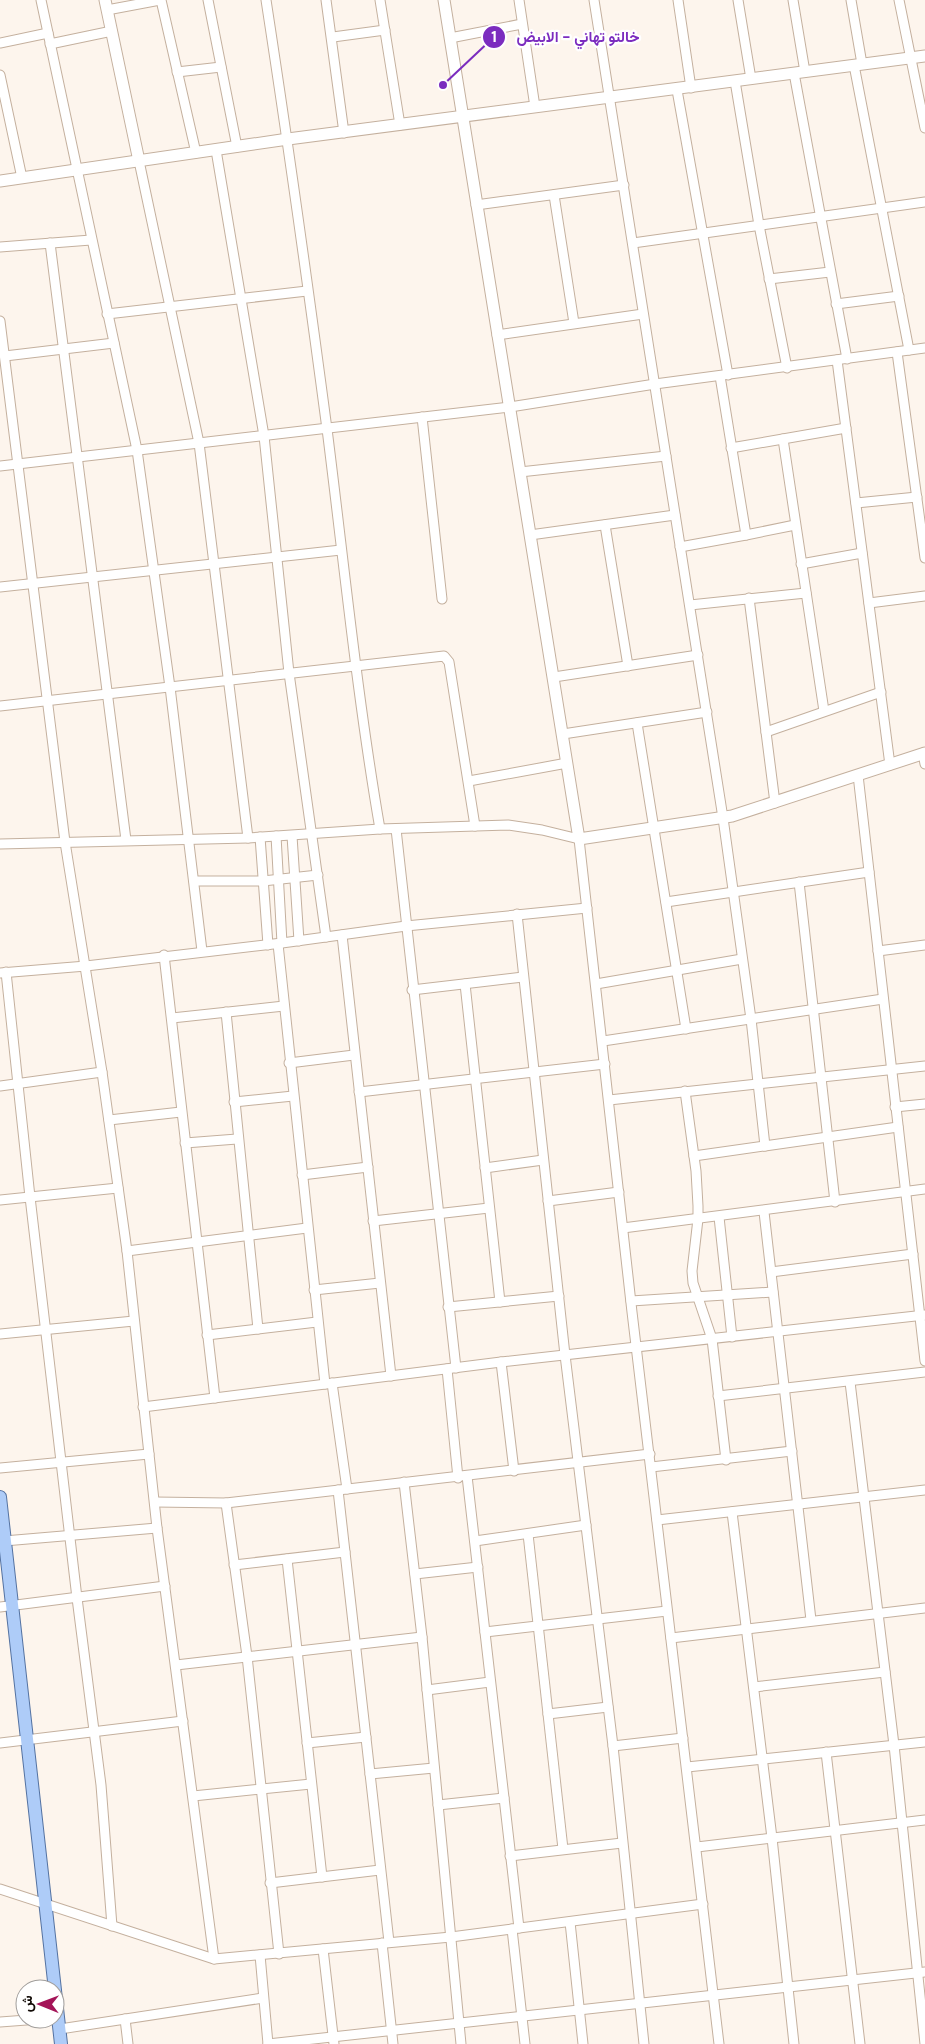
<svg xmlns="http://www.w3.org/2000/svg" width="925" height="2044" font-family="'DM Sans',Vazirmatn,sans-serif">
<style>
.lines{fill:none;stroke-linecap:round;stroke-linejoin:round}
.street-casing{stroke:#c4b09e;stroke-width:11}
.secondary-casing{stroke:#c4b09e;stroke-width:13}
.primary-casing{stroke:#5472a1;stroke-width:14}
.street{stroke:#fff;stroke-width:9}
.secondary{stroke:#fff;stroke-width:11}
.primary{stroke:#aeccf8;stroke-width:12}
.leader{fill:none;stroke:#7b2cbf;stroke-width:2}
.callout-dot{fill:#7b2cbf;stroke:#fff;stroke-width:2}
.mark-label{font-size:15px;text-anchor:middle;font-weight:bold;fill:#fff}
.callout-label{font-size:15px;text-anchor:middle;font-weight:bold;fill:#7b2cbf;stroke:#fff;stroke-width:4.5;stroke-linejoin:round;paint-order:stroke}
</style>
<rect width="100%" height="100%" fill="#fdf5ed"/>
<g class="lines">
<g class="street-casing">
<g id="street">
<path d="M 41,0 L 137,450 L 170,687 L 202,951"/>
<path d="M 161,0 L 196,153"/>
<path d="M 208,0 L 237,147"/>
<path d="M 266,0 C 288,143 308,286 327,429 C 344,563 357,696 380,829"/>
<path d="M 326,0 L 344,133"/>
<path d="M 380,0 L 400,125"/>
<path d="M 519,0 L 535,107"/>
<path d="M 594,0 L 723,818 L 751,1019 L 765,1146"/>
<path d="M 678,0 L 691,88"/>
<path d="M 738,0 L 751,79"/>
<path d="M 793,0 L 805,72"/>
<path d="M 851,0 L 862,64"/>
<path d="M 899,0 L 925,128"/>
<path d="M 107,10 L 160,0"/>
<path d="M 333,37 L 385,30"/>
<path d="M 450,38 L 522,24"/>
<path d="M 0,43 L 48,33"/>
<path d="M 50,44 L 112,31"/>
<path d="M 854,65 L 909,350"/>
<path d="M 177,72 L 221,67"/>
<path d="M 794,73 L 847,359"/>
<path d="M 0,75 L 22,178"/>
<path d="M 735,81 L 759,225 L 787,368"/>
<path d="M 677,90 L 728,375"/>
<path d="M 216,150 L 264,436 L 289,673 L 326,937"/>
<path d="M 139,161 L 199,443 L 248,838"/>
<path d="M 554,195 L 574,323"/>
<path d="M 476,205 L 624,185"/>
<path d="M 50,243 L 126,840"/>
<path d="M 633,243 L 925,202"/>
<path d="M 0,247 L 91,240"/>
<path d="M 769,279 L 830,272"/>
<path d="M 836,304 L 899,296"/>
<path d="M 107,314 L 307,291"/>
<path d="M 0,321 L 65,842 L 102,1072 L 127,1251 L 157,1528 L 214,1959"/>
<path d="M 497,335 L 643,314"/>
<path d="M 897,352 L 925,558"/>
<path d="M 5,356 L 114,343"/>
<path d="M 837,360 L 890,765"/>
<path d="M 422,417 L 442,599"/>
<path d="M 783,439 L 824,711"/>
<path d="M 731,448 L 846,428"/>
<path d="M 0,466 L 510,407 L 655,384 L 925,348"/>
<path d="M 520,472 L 666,456"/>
<path d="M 856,503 L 917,497"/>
<path d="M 605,525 L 628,666"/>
<path d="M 530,535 L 675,515"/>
<path d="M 746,535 L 795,525"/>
<path d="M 680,547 L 746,535 L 720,376"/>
<path d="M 801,564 L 862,553"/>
<path d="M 0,587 L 341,550"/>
<path d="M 749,598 L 775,803"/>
<path d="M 869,603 L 925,596"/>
<path d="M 690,605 L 806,593"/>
<path d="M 554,677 L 698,655"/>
<path d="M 0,706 L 444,656 L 449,662 L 475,826"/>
<path d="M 637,723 L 686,1029"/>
<path d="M 766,732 L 881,692"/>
<path d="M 563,734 L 707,712"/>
<path d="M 923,753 L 925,764"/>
<path d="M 858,775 L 925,1361"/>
<path d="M 469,781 L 567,763"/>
<path d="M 396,829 L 456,1368"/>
<path d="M 276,836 L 282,943"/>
<path d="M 292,836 L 299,941"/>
<path d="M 260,837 L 268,945"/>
<path d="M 0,844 L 248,838 L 380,829 L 508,825 L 542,830 L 579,839 L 632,1312 L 719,2044"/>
<path d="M 194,881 L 263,881 L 318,875"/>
<path d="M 799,882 L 835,1202"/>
<path d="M 666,902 L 869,872"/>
<path d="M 517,914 L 565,1355 L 613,1746 L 644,2044"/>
<path d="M 342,935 L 391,1376"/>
<path d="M 278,944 L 325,1384"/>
<path d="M 878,951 L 925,945"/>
<path d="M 164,955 L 215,1398"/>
<path d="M 6,972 L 30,1197 L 77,1598 L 101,1785 L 112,1926"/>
<path d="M 0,973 L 86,966 L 282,943 L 406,926 L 587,908"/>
<path d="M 465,984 L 500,1302"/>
<path d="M 596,984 L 742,959"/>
<path d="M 412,990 L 523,977"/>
<path d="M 226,1012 L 258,1329"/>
<path d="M 172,1018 L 284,1006"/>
<path d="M 603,1041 L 883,999"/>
<path d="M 289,1063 L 354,1055"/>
<path d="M 0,1086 L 102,1072"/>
<path d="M 685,1091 L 696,1171 L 698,1206 L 698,1219 L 692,1271 L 693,1283 L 712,1339 L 726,1460"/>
<path d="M 359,1092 L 605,1064"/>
<path d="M 609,1100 L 925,1066"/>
<path d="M 234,1102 L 293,1096"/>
<path d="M 895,1107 L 925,1104"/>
<path d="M 109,1120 L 181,1112"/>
<path d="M 185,1143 L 237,1139"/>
<path d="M 694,1156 L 898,1127"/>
<path d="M 485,1168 L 543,1160"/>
<path d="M 302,1175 L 368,1167"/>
<path d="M 0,1200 L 118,1188"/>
<path d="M 548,1201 L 619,1192"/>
<path d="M 764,1212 L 811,1620"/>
<path d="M 719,1217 L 732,1337"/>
<path d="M 373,1221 L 489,1208"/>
<path d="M 623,1228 L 925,1189"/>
<path d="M 127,1251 L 307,1228"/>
<path d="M 771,1272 L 913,1254"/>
<path d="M 314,1290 L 380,1283"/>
<path d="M 631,1301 L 773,1292"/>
<path d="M 448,1307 L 559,1296"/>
<path d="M 0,1334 L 134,1321"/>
<path d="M 207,1335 L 317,1322"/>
<path d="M 501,1362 L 514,1471"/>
<path d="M 447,1369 L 458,1478"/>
<path d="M 850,1382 L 894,1745 L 925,2044"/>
<path d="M 332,1383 L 347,1489"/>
<path d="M 718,1396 L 925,1372"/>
<path d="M 143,1407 L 501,1362 L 925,1315"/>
<path d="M 651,1467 L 792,1451"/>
<path d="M 0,1468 L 149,1454"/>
<path d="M 467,1476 L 519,1928"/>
<path d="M 404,1482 L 422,1637 L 461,2044"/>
<path d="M 338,1490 L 389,1942"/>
<path d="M 155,1502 L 226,1503 L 650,1454"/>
<path d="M 226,1503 L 247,1656 L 279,1954"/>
<path d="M 732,1512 L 772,1838 L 794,2044"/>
<path d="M 657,1520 L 925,1490"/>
<path d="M 528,1534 L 563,1849"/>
<path d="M 4,1541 L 157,1528"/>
<path d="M 475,1541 L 586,1525"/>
<path d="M 287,1559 L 322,1877"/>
<path d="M 234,1565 L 345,1552"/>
<path d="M 415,1574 L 478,1567"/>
<path d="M 0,1607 L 165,1586"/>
<path d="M 485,1632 L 667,1611"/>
<path d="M 671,1638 L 925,1608"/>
<path d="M 176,1665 L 422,1637"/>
<path d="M 754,1687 L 885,1672"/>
<path d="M 427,1690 L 490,1682"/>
<path d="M 548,1714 L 608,1707"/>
<path d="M 0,1743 L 183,1721"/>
<path d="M 307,1743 L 366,1737"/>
<path d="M 613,1746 L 683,1738"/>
<path d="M 826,1752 L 860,2044"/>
<path d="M 687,1767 L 925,1742"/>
<path d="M 370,1774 L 434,1768"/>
<path d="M 193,1796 L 311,1784"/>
<path d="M 438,1805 L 504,1798"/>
<path d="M 697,1847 L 925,1820"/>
<path d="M 510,1856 L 622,1843"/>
<path d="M 270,1883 L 380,1870"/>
<path d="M 0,1889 L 214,1959 L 451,1937 L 703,1904"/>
<path d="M 570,1922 L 583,2044"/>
<path d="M 512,1929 L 525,2044"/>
<path d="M 382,1943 L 393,2044"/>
<path d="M 323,1949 L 334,2044"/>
<path d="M 260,1955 L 268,2044"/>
<path d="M 125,2019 L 128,2044"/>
<path d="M 0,2022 L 40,2019"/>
<path d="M 60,2029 L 263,1998"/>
<path d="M 268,2044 L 925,1972"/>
</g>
</g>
<g class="secondary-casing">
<g id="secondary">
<path d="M 105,0 L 139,161"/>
<path d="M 444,0 L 579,839 L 732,816 L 925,753"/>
<path d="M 0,181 L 288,139 L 925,56"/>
</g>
</g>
<g class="primary-casing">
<path id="primary" d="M 0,1497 L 61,2044"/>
</g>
<use href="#street" class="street"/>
<use href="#secondary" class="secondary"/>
<use href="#primary" class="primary"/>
</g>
<path class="leader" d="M443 85L494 37"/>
<g class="callout-dot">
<circle cx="443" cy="85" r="5"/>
<circle cx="494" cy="37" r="12"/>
</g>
<g class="mark-label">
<text x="494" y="42">1</text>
</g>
<g class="callout-label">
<text x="578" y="42">خالتو تهاني - الابيض</text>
</g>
<g transform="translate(40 2004) rotate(271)"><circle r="24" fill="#ffffff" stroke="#a09d9b"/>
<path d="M0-4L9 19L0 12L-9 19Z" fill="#a41458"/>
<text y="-8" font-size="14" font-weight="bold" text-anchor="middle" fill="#120b06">ش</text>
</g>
</svg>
